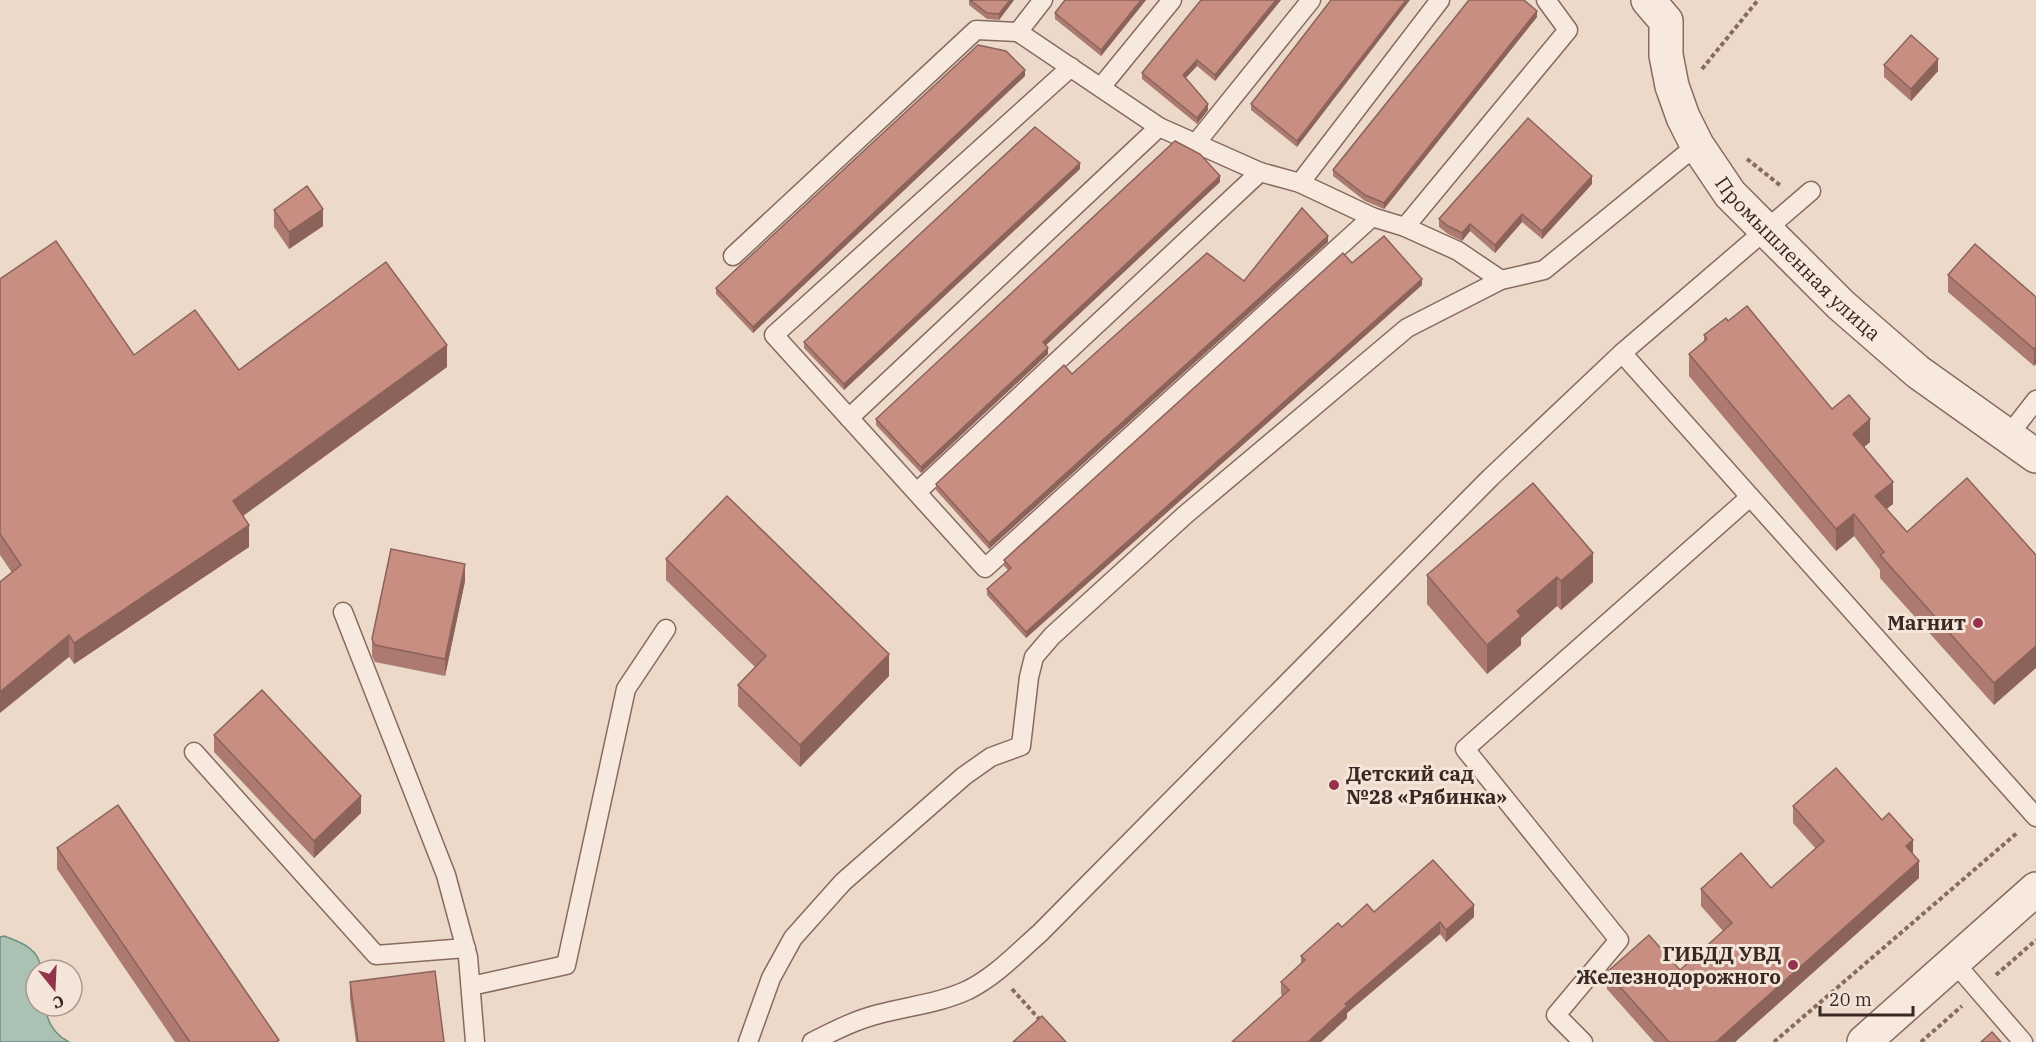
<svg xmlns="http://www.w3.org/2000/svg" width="2036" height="1042" font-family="'IBM Plex Serif',serif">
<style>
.water{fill:#aac1b4;stroke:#718f80;stroke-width:1.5}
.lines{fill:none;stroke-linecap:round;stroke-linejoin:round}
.service-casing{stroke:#886a5f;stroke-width:21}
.minor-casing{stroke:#886a5f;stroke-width:36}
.tertiary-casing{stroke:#886a5f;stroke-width:36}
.path{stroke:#886a5f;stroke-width:4;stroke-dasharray:4.5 3;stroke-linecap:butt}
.service{stroke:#f7e9dd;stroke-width:18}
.minor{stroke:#f7e9dd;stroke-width:33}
.tertiary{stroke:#f7e9dd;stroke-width:33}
.wall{fill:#ac7a70}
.shaded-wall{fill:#8c635b}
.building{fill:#c88e82;stroke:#8c635b;stroke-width:1.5}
.poi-dot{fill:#93334c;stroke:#f4e5d9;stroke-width:2}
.labels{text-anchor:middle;stroke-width:6;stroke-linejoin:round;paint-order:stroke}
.street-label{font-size:20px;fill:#392722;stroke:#f4e5d9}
.poi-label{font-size:20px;font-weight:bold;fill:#392722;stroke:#f4e5d9;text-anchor:end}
</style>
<rect width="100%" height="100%" fill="#ecd9ca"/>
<path class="water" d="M 4,936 C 21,942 40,949 41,970 L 36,970 L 36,1006 L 45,1006 C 47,1022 55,1035 69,1042 L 0,1042 L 0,937 Z"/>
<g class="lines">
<g class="service-casing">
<g id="service">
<path d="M 1043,0 L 1018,32 L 1159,127 L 1260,172 L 1300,183 L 1372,217 L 1405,227 L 1458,251 L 1501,280"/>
<path d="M 1071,67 L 774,335 L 985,568 L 1372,217"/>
<path d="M 1101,87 L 1172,0"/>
<path d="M 1196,143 L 1311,0"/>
<path d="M 1300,183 L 1440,0"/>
<path d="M 1405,227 L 1568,30 L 1546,0"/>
<path d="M 733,256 L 976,30 L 1018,32"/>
<path d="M 1622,353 L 2036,817"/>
<path d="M 849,418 L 1159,127"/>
<path d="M 2008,436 L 2036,400"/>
<path d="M 917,492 L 1260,172"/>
<path d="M 343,612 L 446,875 L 468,957 L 475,1042"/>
<path d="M 194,752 L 376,955 L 466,948"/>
<path d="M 1954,962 L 2023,1042"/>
<path d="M 471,986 L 566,965 L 626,689 L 666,629"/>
<path d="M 748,1042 L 771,978 L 793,938 L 843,882 L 964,776 L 991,757 L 1021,746 L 1029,677 L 1034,657 L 1052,636 L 1185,515 L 1407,328 L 1501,280 L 1544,270 L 1697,145"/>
<path d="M 812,1042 C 834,1031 855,1020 879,1014 C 909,1006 940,1003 968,990 C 996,976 1017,953 1040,933 L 1490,478 L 1622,353 L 1811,191"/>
<path d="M 1583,1042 L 1556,1015 L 1619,940 L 1465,749 L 1750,497"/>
</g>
</g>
<g class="minor-casing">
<g id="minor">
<path id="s1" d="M 1648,0 L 1666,21 L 1666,55 L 1672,86 L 1683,117 L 1697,145 L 1730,194 L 1841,305 L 1918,372 L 2036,456"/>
</g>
</g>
<g class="tertiary-casing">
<path id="tertiary" d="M 1864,1042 L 2036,889"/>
</g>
<g class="path">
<path d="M 1702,69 L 1758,0"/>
<path d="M 1747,159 L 1781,186"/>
<path d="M 1996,975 L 2036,940"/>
<path d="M 1012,989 L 1041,1021"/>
<path d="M 1774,1042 L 2017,833"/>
<path d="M 1921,1042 L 1962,1006"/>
</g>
<use href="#service" class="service"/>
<use href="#minor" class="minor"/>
<use href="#tertiary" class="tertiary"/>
</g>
<g class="wall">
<path d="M 969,0 L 1014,0 L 999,20 L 987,19 L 969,5 Z"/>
<path d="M 1146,0 L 1101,56 L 1055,19 L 1055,13 Z"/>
<path d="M 1281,0 L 1215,81 L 1197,66 L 1185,78 L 1208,110 L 1197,124 L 1142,79 L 1142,73 Z"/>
<path d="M 1331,0 L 1297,147 L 1251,110 L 1251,104 Z"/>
<path d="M 1537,17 L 1384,209 L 1365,201 L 1333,176 L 1333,170 Z"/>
<path d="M 1884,65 L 1938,71 L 1911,101 L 1884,77 Z"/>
<path d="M 1025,76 L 753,333 L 716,294 L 716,288 Z"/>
<path d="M 1080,169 L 844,390 L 804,348 L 804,342 Z"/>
<path d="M 1220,182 L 1046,345 L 1048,354 L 921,473 L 876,425 L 876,419 Z"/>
<path d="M 1592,184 L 1542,239 L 1522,222 L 1495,253 L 1470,231 L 1462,241 L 1448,234 L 1439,227 L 1439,219 Z"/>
<path d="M 274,210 L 323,226 L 289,249 L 274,227 Z"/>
<path d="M 1328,242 L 989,549 L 936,490 L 936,484 L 1072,374 L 1244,281 Z"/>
<path d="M 1352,263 L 1422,285 L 1026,638 L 987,595 L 987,589 L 1008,570 L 1004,566 L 1004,560 Z"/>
<path d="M 1948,275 L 2036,297 L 2034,366 L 1948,292 Z"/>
<path d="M 0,279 L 134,355 L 239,370 L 447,367 L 243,516 L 249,547 L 74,664 L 0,555 Z"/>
<path d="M 1728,321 L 1832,409 L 1870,442 L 1864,447 L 1893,504 L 1886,509 L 1907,532 L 2036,555 L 1994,705 L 1880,578 L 1880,570 L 1854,536 L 1836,551 L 1689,376 L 1689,354 L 1704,342 L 1704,335 Z"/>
<path d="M 1533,483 L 1593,582 L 1561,610 L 1557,606 L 1521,638 L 1521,645 L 1487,674 L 1427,604 L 1427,575 Z"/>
<path d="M 666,559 L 889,676 L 800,767 L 738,706 L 738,685 L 755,667 L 666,580 Z"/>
<path d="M 465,581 L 445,676 L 375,662 L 372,656 L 372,639 Z"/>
<path d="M 214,735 L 361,813 L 314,858 L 214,752 Z"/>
<path d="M 1793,806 L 1913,854 L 1919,878 L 1735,1042 L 1654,1042 L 1607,989 L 1607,972 L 1680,970 L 1723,931 L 1701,906 L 1701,889 L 1771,888 L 1816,849 L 1793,823 Z"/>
<path d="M 57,848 L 279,1042 L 175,1042 L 57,869 Z"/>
<path d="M 1374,912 L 1474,917 L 1446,942 L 1440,934 L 1347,1013 L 1347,1018 L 1321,1042 L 1232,1042 L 1283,996 L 1281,994 L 1281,982 L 1301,964 L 1301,956 L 1342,927 Z"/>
<path d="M 350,982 L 444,1042 L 356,1042 L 350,999 Z"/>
</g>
<g class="shaded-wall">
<path d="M 1010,0 L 1014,0 L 999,20 L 999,14 Z"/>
<path d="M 1141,0 L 1146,0 L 1101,56 L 1101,50 Z"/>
<path d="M 1276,0 L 1281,0 L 1215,81 L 1215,75 Z"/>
<path d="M 1406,0 L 1410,0 L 1297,147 L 1297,141 Z"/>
<path d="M 1537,11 L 1537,17 L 1384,209 L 1384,203 Z"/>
<path d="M 1938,59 L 1938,71 L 1911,101 L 1911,89 Z"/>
<path d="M 1197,60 L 1197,66 L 1183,81 L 1183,75 Z"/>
<path d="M 1025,70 L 1025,76 L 753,333 L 753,327 Z"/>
<path d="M 1208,104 L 1208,110 L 1197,124 L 1197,118 Z"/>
<path d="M 1080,163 L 1080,169 L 844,390 L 844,384 Z"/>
<path d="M 1220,176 L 1220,182 L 1043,348 L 1043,342 Z"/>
<path d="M 1592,176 L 1592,184 L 1542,239 L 1542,231 Z"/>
<path d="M 323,209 L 323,226 L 289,249 L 289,232 Z"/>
<path d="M 1522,214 L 1522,222 L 1495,253 L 1495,245 Z"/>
<path d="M 1470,224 L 1470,231 L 1462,241 L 1462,233 Z"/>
<path d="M 1328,236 L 1328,242 L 989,549 L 989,543 Z"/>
<path d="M 1422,279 L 1422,285 L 1026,638 L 1026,632 Z"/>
<path d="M 447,345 L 447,367 L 233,523 L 233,501 Z"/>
<path d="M 2036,347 L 2036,364 L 2034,366 L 2034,349 Z"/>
<path d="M 1048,348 L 1048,354 L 921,473 L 921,467 Z"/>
<path d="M 1870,419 L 1870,442 L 1853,456 L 1853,434 Z"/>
<path d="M 1893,482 L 1893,504 L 1875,518 L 1875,496 Z"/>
<path d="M 1854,514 L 1854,536 L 1836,551 L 1836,529 Z"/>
<path d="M 249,525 L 249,547 L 74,664 L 74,643 Z"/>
<path d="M 1593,553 L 1593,582 L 1561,610 L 1561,581 Z"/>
<path d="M 465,564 L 465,581 L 445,676 L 445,659 Z"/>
<path d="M 1557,577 L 1557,606 L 1521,638 L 1521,645 L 1487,674 L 1487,645 L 1517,611 Z"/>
<path d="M 69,635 L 69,657 L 0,713 L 0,692 Z"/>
<path d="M 2036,646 L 2036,668 L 1994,705 L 1994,683 Z"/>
<path d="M 889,654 L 889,676 L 800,767 L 800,745 Z"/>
<path d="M 361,796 L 361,813 L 314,858 L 314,841 Z"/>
<path d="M 1913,840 L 1913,857 L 1906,846 Z"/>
<path d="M 1919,861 L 1919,878 L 1735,1042 L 1716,1042 Z"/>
<path d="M 1474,905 L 1474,917 L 1446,942 L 1446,930 Z"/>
<path d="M 1440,922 L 1440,934 L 1347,1013 L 1347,1018 L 1321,1042 L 1308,1042 L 1345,1004 Z"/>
</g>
<g class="building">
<path d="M 970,0 L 1010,0 L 999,14 L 987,13 Z"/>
<path d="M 1065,0 L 1141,0 L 1101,50 L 1055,13 Z"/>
<path d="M 1201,0 L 1276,0 L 1215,75 L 1197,60 L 1183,75 L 1208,104 L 1197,118 L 1142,73 Z"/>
<path d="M 1331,0 L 1406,0 L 1297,141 L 1251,104 Z"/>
<path d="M 1469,0 L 1524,0 L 1537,11 L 1384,203 L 1365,195 L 1333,170 Z"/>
<path d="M 1911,35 L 1938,59 L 1911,89 L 1884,65 Z"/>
<path d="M 978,45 L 1006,51 L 1025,70 L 753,327 L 716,288 Z"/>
<path d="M 1528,118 L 1592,176 L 1542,231 L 1522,214 L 1495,245 L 1470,224 L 1462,233 L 1448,226 L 1439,219 Z"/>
<path d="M 1035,127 L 1080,163 L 844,384 L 804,342 Z"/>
<path d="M 1175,141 L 1200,154 L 1220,176 L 1043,342 L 1048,348 L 921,467 L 876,419 Z"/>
<path d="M 307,186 L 323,209 L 289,232 L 274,210 Z"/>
<path d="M 1302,208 L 1328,236 L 989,543 L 936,484 L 1064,365 L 1072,374 L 1207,253 L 1244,281 Z"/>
<path d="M 1384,236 L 1422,279 L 1026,632 L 987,589 L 1011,568 L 1004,560 L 1343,253 L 1352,263 Z"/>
<path d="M 56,241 L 134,355 L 195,310 L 239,370 L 386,262 L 447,345 L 233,501 L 249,525 L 74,643 L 69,635 L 0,692 L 0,582 L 21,565 L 0,534 L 0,279 Z"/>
<path d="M 1975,244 L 2036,297 L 2036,347 L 2034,349 L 1948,275 Z"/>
<path d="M 1747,306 L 1832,409 L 1849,395 L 1870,419 L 1853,434 L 1893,482 L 1875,496 L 1907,532 L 1967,478 L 2036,555 L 2036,646 L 1994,683 L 1880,555 L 1884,552 L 1854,514 L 1836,529 L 1689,354 L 1707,339 L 1704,335 L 1726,318 L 1728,321 Z"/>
<path d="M 1533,483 L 1593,553 L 1561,581 L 1557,577 L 1517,611 L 1521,616 L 1487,645 L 1427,575 Z"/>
<path d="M 727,496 L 889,654 L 800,745 L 738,685 L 766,656 L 666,559 Z"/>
<path d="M 391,549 L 465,564 L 445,659 L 375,645 L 372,639 Z"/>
<path d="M 262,690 L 361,796 L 314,841 L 214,735 Z"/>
<path d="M 1836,768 L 1882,820 L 1889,813 L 1913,840 L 1906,846 L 1919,861 L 1716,1042 L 1669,1042 L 1607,972 L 1649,935 L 1680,970 L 1732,923 L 1701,889 L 1741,853 L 1771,888 L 1824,841 L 1793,806 Z"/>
<path d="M 118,805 L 279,1040 L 276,1042 L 190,1042 L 57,848 Z"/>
<path d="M 1433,860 L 1474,905 L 1446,930 L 1440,922 L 1345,1004 L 1347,1006 L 1308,1042 L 1232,1042 L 1289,990 L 1281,982 L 1305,960 L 1301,956 L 1338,923 L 1342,927 L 1367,904 L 1374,912 Z"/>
<path d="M 435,971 L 444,1042 L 358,1042 L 350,982 Z"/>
<path d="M 1042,1016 L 1066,1042 L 1013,1042 Z"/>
<path d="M 1992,1032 L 2001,1042 L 1981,1042 Z"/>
</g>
<g class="poi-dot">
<circle cx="1978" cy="623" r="6"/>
<circle cx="1334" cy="785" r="6"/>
<circle cx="1793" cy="965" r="6"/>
</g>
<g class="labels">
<g class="street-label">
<text dy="7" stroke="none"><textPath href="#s1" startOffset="310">Промышленная улица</textPath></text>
</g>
<g class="poi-label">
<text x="1966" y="630">Магнит</text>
<text x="1346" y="781" text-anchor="start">Детский сад<tspan x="1346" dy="23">№28 «Рябинка»</tspan></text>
<text x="1781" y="961">ГИБДД УВД<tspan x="1781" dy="23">Железнодорожного</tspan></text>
</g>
</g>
<g transform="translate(54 988) rotate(162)"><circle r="28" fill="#f4e5d9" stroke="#a99990" stroke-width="1.5"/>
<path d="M0-4.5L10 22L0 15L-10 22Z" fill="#93334c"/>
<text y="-9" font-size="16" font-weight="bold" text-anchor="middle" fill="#392722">С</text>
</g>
<path d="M1820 1006v9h93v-9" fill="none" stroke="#392722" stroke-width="3"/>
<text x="1829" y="1006" font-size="18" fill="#392722" stroke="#f4e5d9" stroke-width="4.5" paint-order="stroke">20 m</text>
</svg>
